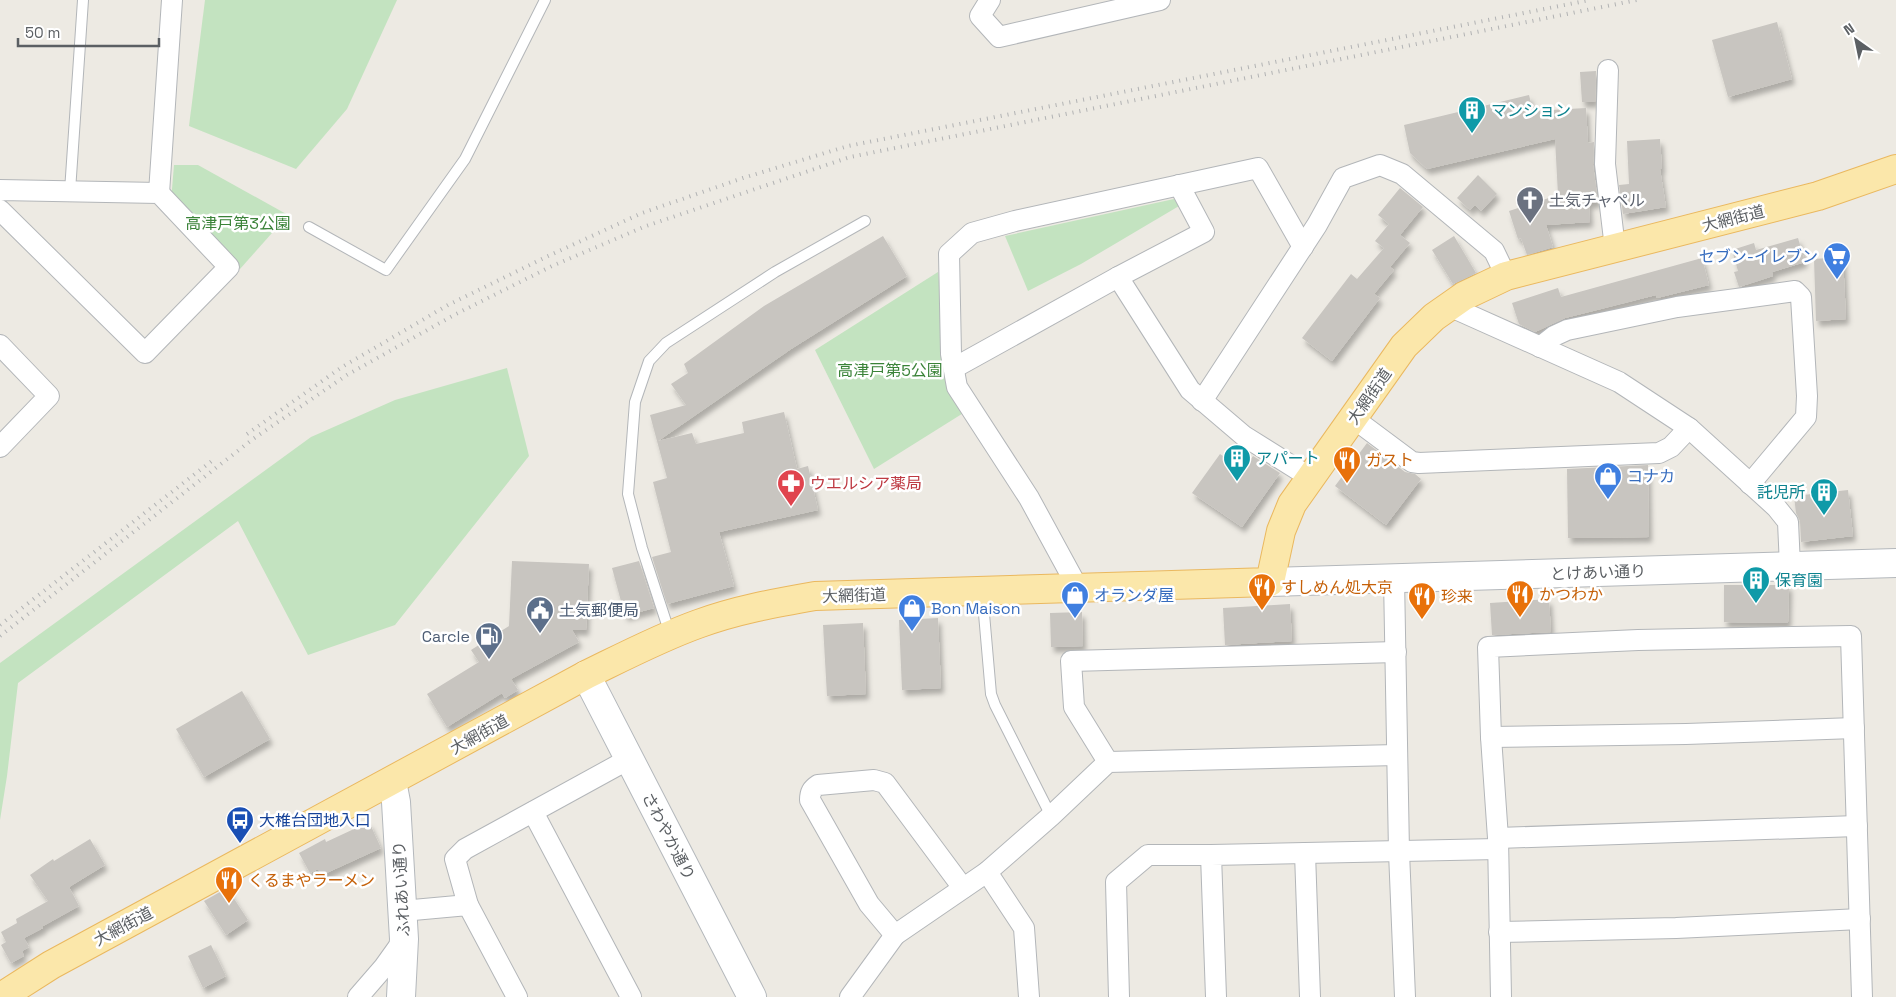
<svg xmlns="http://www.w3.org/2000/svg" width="1896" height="997" font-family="'Space Grotesk','Noto Sans JP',sans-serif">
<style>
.green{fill:#c3e3c0}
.building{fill:#c8c5c0;filter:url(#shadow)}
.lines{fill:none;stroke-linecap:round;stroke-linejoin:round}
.lane-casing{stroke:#b3b6b9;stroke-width:12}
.street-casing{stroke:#b3b6b9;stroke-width:22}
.secondary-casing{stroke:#b4b8bc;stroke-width:30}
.primary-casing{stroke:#eab85f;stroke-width:30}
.lane{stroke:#fff;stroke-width:10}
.street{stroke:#fff;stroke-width:20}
.secondary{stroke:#fff;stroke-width:28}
.primary{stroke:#fbe7aa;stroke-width:28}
.rail{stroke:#b1b2b3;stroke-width:4;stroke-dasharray:1 6;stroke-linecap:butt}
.labels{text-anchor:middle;stroke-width:5;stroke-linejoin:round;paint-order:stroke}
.culture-label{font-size:16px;fill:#0d838f;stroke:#fff;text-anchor:start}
.worship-label{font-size:16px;fill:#5b616d;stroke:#fff;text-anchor:start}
.street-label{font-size:16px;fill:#5b5f63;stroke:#fff}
.park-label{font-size:16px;fill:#3b8339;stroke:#fff}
.shop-label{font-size:16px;fill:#366cbe;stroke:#fff;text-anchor:start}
.food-label{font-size:16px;fill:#c56008;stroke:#fff;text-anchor:start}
.health-label{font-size:16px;fill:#be3a42;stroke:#fff;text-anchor:start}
.service-label{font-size:16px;fill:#4e5e75;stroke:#fff;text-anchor:start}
.transit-label{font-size:16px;fill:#164399;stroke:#fff;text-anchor:start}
</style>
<defs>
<filter id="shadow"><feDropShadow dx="3" dy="5.5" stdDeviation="2.5" flood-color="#0004"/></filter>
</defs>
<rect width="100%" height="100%" fill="#edeae3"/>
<g class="green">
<path d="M 205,0 L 397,0 L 347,109 L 296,169 L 189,126 Z"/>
<path d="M 174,165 L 198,165 L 288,215 L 240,269 L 171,201 Z"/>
<path d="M 1174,199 L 1179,206 L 1081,264 L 1028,291 L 1005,236 Z"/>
<path d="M 938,272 L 949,383 L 965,412 L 874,469 L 815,350 Z"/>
<path d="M 507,368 L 529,456 L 395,625 L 308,655 L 238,521 L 18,683 L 7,776 L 0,820 L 0,663 L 311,437 L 395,400 Z"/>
</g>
<g class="building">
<path d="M 1777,22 L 1792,79 L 1728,97 L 1712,40 Z"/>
<path d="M 1596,71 L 1595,102 L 1582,102 L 1580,72 Z"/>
<path d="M 1529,95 L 1533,111 L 1586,108 L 1588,143 L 1594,142 L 1593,165 L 1598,202 L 1589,203 L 1590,222 L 1546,225 L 1553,247 L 1527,255 L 1521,238 L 1518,239 L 1509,211 L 1558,195 L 1555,139 L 1427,169 L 1410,153 L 1404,125 Z"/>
<path d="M 1660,139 L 1662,169 L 1660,169 L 1666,207 L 1623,214 L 1619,185 L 1629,184 L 1627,141 Z"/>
<path d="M 1478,175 L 1497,194 L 1481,211 L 1475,205 L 1470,210 L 1457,198 Z"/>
<path d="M 1400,188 L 1423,207 L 1400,235 L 1410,243 L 1390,267 L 1394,270 L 1374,294 L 1380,298 L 1332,361 L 1302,338 L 1351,274 L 1357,279 L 1384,248 L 1375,241 L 1389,224 L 1378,215 Z"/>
<path d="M 883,236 L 907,276 L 791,349 L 658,441 L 692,433 L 696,444 L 744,433 L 742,422 L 784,412 L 797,469 L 808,466 L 818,510 L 719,532 L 734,586 L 667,604 L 652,557 L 671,552 L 653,482 L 667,478 L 650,415 L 686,405 L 671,384 L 688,373 L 684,364 L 764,306 Z"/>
<path d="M 1454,236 L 1476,273 L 1453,284 L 1432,250 Z"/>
<path d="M 1798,238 L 1805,262 L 1772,272 L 1773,276 L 1739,287 L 1734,272 L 1738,271 L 1732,250 L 1754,243 L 1756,250 Z"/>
<path d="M 1843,257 L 1846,319 L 1816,321 L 1814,259 Z"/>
<path d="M 1702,258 L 1709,285 L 1657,298 L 1656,295 L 1565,318 L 1535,332 L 1519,324 L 1512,303 L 1558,288 L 1561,297 Z"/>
<path d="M 1367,443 L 1405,472 L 1415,474 L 1421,479 L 1386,525 L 1335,486 Z"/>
<path d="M 1220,454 L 1243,470 L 1253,456 L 1280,473 L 1242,527 L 1192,493 Z"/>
<path d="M 1648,465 L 1649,537 L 1568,538 L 1567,469 Z"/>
<path d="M 1848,490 L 1853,536 L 1801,542 L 1800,521 L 1796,513 L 1794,496 Z"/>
<path d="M 512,561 L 589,564 L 586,630 L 572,630 L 579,642 L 511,679 L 518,690 L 505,698 L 502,693 L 447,727 L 427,694 L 479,662 L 471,650 L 509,626 Z"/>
<path d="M 639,561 L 654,608 L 625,616 L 612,568 Z"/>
<path d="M 1724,585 L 1789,585 L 1788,623 L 1724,622 Z"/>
<path d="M 1549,599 L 1551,632 L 1492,635 L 1490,603 Z"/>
<path d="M 1290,604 L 1292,641 L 1225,645 L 1223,608 Z"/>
<path d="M 1082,612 L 1083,646 L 1051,647 L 1050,613 Z"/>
<path d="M 938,618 L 941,688 L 902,690 L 899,620 Z"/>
<path d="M 863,623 L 866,694 L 827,696 L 823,625 Z"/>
<path d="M 242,691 L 270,739 L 204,777 L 176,729 Z"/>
<path d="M 369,822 L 381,848 L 322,875 L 318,869 L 310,873 L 299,853 L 325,839 L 326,842 Z"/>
<path d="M 90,839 L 105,865 L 69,887 L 79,906 L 43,926 L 43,928 L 24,938 L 29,947 L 22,951 L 24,956 L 11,963 L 1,945 L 6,942 L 1,932 L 17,923 L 16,919 L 48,901 L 30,875 L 53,859 L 54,861 Z"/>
<path d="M 227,888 L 248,920 L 226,935 L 204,901 Z"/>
<path d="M 211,945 L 226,976 L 203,988 L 188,956 Z"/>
</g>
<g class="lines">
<g class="lane-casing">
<g id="lane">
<path d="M 70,191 L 83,0"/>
<path d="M 309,227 L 386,270 L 465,159 L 545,0"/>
<path d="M 982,591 L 991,694 L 995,705 L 1051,816"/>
<path d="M 670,634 L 642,548 L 628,494 L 635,402 L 649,361 L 666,343 L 775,272 L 865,221"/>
</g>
</g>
<g class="street-casing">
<g id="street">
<path d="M 990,0 L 980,16 L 999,37 L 1160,0"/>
<path d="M 1608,70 L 1605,164 L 1615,248"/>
<path d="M 0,190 L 159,193 L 229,267 L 145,353 L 0,210"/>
<path d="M 159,193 L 172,0"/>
<path d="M 1118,277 L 1190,390 L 1244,436 L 1311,478"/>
<path d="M 1449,306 L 1619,382 L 1689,428 L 1776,507 L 1788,522 L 1790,566"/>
<path d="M 0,345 L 49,396 L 0,447"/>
<path d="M 1540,347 L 1554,336 L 1567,330 L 1677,307 L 1795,291 L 1801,297 L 1807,396 L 1806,417 L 1750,484"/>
<path d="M 954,368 L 1118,277 L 1204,232 L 1179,185"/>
<path d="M 1202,401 L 1317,225 L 1343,178 L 1380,165 L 1402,174 L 1494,251 L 1506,276"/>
<path d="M 1353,418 L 1412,462 L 1419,463 L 1659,453 L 1671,447 L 1689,428"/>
<path d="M 1394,578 L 1399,852 L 1405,997"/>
<path d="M 1078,588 L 1029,498 L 957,387 L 951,354 L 949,254 L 972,233 L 1015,221 L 1258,168 L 1303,247"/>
<path d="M 1491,737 L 1686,734 L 1854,728"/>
<path d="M 1108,762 L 1074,707 L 1071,661 L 1396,652"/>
<path d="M 533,812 L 631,997"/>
<path d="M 1498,838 L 1857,826"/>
<path d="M 1305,853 L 1498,849"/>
<path d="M 987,872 L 1024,928 L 1029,997"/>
<path d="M 468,905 L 455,859 L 465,849 L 629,759"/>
<path d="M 402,911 L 468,905 L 517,997"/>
<path d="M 1499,932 L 1676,928 L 1860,919"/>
<path d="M 895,935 L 869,904 L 810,800 C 810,792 812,789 818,785 L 874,780 L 885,783 L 963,888"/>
<path d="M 358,997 L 384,967 L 404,939"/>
<path d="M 850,997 L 895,935 L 987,872 L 1051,816 L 1108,762 L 1397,755"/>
<path d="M 1119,997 L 1116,882 L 1148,855 L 1211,855"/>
<path d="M 1216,997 L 1211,855 L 1305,853 L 1310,997"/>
<path d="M 1501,997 L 1498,838 L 1491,737 L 1488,647 L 1638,640 L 1851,636 L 1862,997"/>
</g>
</g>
<g class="secondary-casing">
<g id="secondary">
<path d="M 1270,582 L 1896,563"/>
<path d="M 586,675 L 752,997"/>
<path d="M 392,781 L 396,802 L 404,939 L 401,997"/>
</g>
</g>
<g class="primary-casing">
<path id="primary" d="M 1,997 L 51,965 L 586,675 C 623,657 659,638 698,624 C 736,610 775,603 815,596 L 1270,582 L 1281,531 L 1292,504 L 1404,346 L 1434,317 L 1464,296 L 1506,276 L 1818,196 L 1896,169"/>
</g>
<use href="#lane" class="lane"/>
<use href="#street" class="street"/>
<use href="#secondary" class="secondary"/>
<use href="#primary" class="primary"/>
<g class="rail">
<path d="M 247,434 L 342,367 L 448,305 L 546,257 L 642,213 L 743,178 L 848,146 L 1590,0"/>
<path d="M 0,625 L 213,460"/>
<path d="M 0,636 L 253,439 L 347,375 L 454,315 L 552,266 L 646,226 L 850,157 L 1637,0"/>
</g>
</g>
<defs>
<g id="building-pin" transform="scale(1.4375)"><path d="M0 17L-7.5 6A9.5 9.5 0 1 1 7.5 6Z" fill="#0f9aa8" stroke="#fff"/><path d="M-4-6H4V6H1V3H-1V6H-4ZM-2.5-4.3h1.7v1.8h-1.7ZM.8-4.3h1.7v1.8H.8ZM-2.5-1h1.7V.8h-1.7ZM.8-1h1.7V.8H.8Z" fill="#fff"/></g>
<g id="church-pin" transform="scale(1.4375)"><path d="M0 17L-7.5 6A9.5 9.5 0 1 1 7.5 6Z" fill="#6b7280" stroke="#fff"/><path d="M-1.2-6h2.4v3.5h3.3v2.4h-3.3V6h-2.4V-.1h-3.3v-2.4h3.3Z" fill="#fff"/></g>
<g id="supermarket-pin" transform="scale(1.4375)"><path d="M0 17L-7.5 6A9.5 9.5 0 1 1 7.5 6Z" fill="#3f7fe0" stroke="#fff"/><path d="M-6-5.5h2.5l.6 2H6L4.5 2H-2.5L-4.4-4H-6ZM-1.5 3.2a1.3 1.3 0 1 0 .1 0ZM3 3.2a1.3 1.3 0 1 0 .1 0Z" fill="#fff"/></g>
<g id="restaurant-pin" transform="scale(1.4375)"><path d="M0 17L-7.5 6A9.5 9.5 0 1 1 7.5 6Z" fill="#e8710a" stroke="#fff"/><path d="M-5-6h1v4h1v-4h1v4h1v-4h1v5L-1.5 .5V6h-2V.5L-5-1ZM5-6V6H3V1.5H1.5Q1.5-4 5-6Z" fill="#fff"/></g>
<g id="shop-pin" transform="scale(1.4375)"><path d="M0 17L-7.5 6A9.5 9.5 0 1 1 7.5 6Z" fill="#3f7fe0" stroke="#fff"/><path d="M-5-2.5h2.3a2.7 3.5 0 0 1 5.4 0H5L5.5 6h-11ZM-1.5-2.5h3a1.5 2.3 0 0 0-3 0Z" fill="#fff"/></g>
<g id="pharmacy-pin" transform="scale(1.4375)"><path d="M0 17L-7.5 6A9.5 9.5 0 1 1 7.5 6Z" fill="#e0444e" stroke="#fff"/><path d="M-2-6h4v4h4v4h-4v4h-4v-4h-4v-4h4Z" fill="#fff"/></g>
<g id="civic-pin" transform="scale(1.4375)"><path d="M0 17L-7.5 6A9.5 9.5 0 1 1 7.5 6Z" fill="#5c6f8a" stroke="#fff"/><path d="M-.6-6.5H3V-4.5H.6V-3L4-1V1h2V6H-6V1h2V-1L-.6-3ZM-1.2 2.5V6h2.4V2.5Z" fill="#fff"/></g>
<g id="fuel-pin" transform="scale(1.4375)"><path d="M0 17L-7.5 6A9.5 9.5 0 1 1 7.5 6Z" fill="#5c6f8a" stroke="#fff"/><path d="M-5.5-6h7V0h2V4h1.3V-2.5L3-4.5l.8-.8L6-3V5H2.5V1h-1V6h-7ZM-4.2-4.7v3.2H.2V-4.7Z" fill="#fff"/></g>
<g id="bus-pin" transform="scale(1.4375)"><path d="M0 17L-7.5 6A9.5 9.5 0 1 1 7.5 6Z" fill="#1a4fb4" stroke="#fff"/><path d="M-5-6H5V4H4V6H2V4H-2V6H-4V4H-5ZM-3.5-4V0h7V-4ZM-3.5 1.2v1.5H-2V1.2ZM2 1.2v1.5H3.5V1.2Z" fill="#fff"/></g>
</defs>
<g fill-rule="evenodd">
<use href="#building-pin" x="1472" y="110"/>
<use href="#church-pin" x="1530" y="200"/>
<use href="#supermarket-pin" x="1837" y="256"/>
<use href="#building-pin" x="1237" y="458"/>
<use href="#restaurant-pin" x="1347" y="460"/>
<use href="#shop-pin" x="1608" y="476"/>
<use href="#pharmacy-pin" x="791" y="483"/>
<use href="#building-pin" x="1824" y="492"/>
<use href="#building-pin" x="1756" y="580"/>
<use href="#restaurant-pin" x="1262" y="587"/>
<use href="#restaurant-pin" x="1520" y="594"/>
<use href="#shop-pin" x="1075" y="595"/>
<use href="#restaurant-pin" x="1422" y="596"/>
<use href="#shop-pin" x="912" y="608"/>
<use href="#civic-pin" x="540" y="610"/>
<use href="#fuel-pin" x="489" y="636"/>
<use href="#bus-pin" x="240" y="820"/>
<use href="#restaurant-pin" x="229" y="880"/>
</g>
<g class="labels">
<g class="culture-label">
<text x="1491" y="116">マンション</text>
<text x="1256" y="464">アパート</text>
<text x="1805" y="498" text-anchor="end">託児所</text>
<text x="1775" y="586">保育園</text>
</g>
<g class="worship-label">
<text x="1549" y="206">土気チャペル</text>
</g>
<g class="street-label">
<text transform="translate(1733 218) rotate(-14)" y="6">大網街道</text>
<text transform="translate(1369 396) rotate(-55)" y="6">大網街道</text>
<text transform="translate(1598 572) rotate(-2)" y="6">とけあい通り</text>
<text transform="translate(854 595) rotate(-2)" y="6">大網街道</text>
<text transform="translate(479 734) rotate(-29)" y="6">大網街道</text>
<text transform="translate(669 836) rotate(63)" y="6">さわやか通り</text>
<text transform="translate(401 889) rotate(-93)" y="6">ふれあい通り</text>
<text transform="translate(123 926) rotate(-28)" y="6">大網街道</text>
</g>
<g class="park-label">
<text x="238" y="229">高津戸第3公園</text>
<text x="890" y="376">高津戸第5公園</text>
</g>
<g class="shop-label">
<text x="1818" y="262" text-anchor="end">セブン-イレブン</text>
<text x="1627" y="482">コナカ</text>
<text x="1094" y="601">オランダ屋</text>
<text x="931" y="614">Bon Maison</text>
</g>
<g class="food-label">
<text x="1366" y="466">ガスト</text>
<text x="1281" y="593">すしめん処大京</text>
<text x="1539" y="600">かつわか</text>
<text x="1441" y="602">珍来</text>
<text x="248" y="886">くるまやラーメン</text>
</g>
<g class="health-label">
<text x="810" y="489">ウエルシア薬局</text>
</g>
<g class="service-label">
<text x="559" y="616">土気郵便局</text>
<text x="470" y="642" text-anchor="end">Carcle</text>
</g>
<g class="transit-label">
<text x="259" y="826">大椎台団地入口</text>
</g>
</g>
<g transform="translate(1856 40) rotate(327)" stroke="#ffffff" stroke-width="4" paint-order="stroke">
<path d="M0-4L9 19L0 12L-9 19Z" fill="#5b5f63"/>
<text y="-8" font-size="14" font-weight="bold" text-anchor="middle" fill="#5b5f63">N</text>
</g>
<path d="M18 38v8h141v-8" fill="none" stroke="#5b5f63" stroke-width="2.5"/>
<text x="25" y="38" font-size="15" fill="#5b5f63" stroke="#ffffff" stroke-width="4" paint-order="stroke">50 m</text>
</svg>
